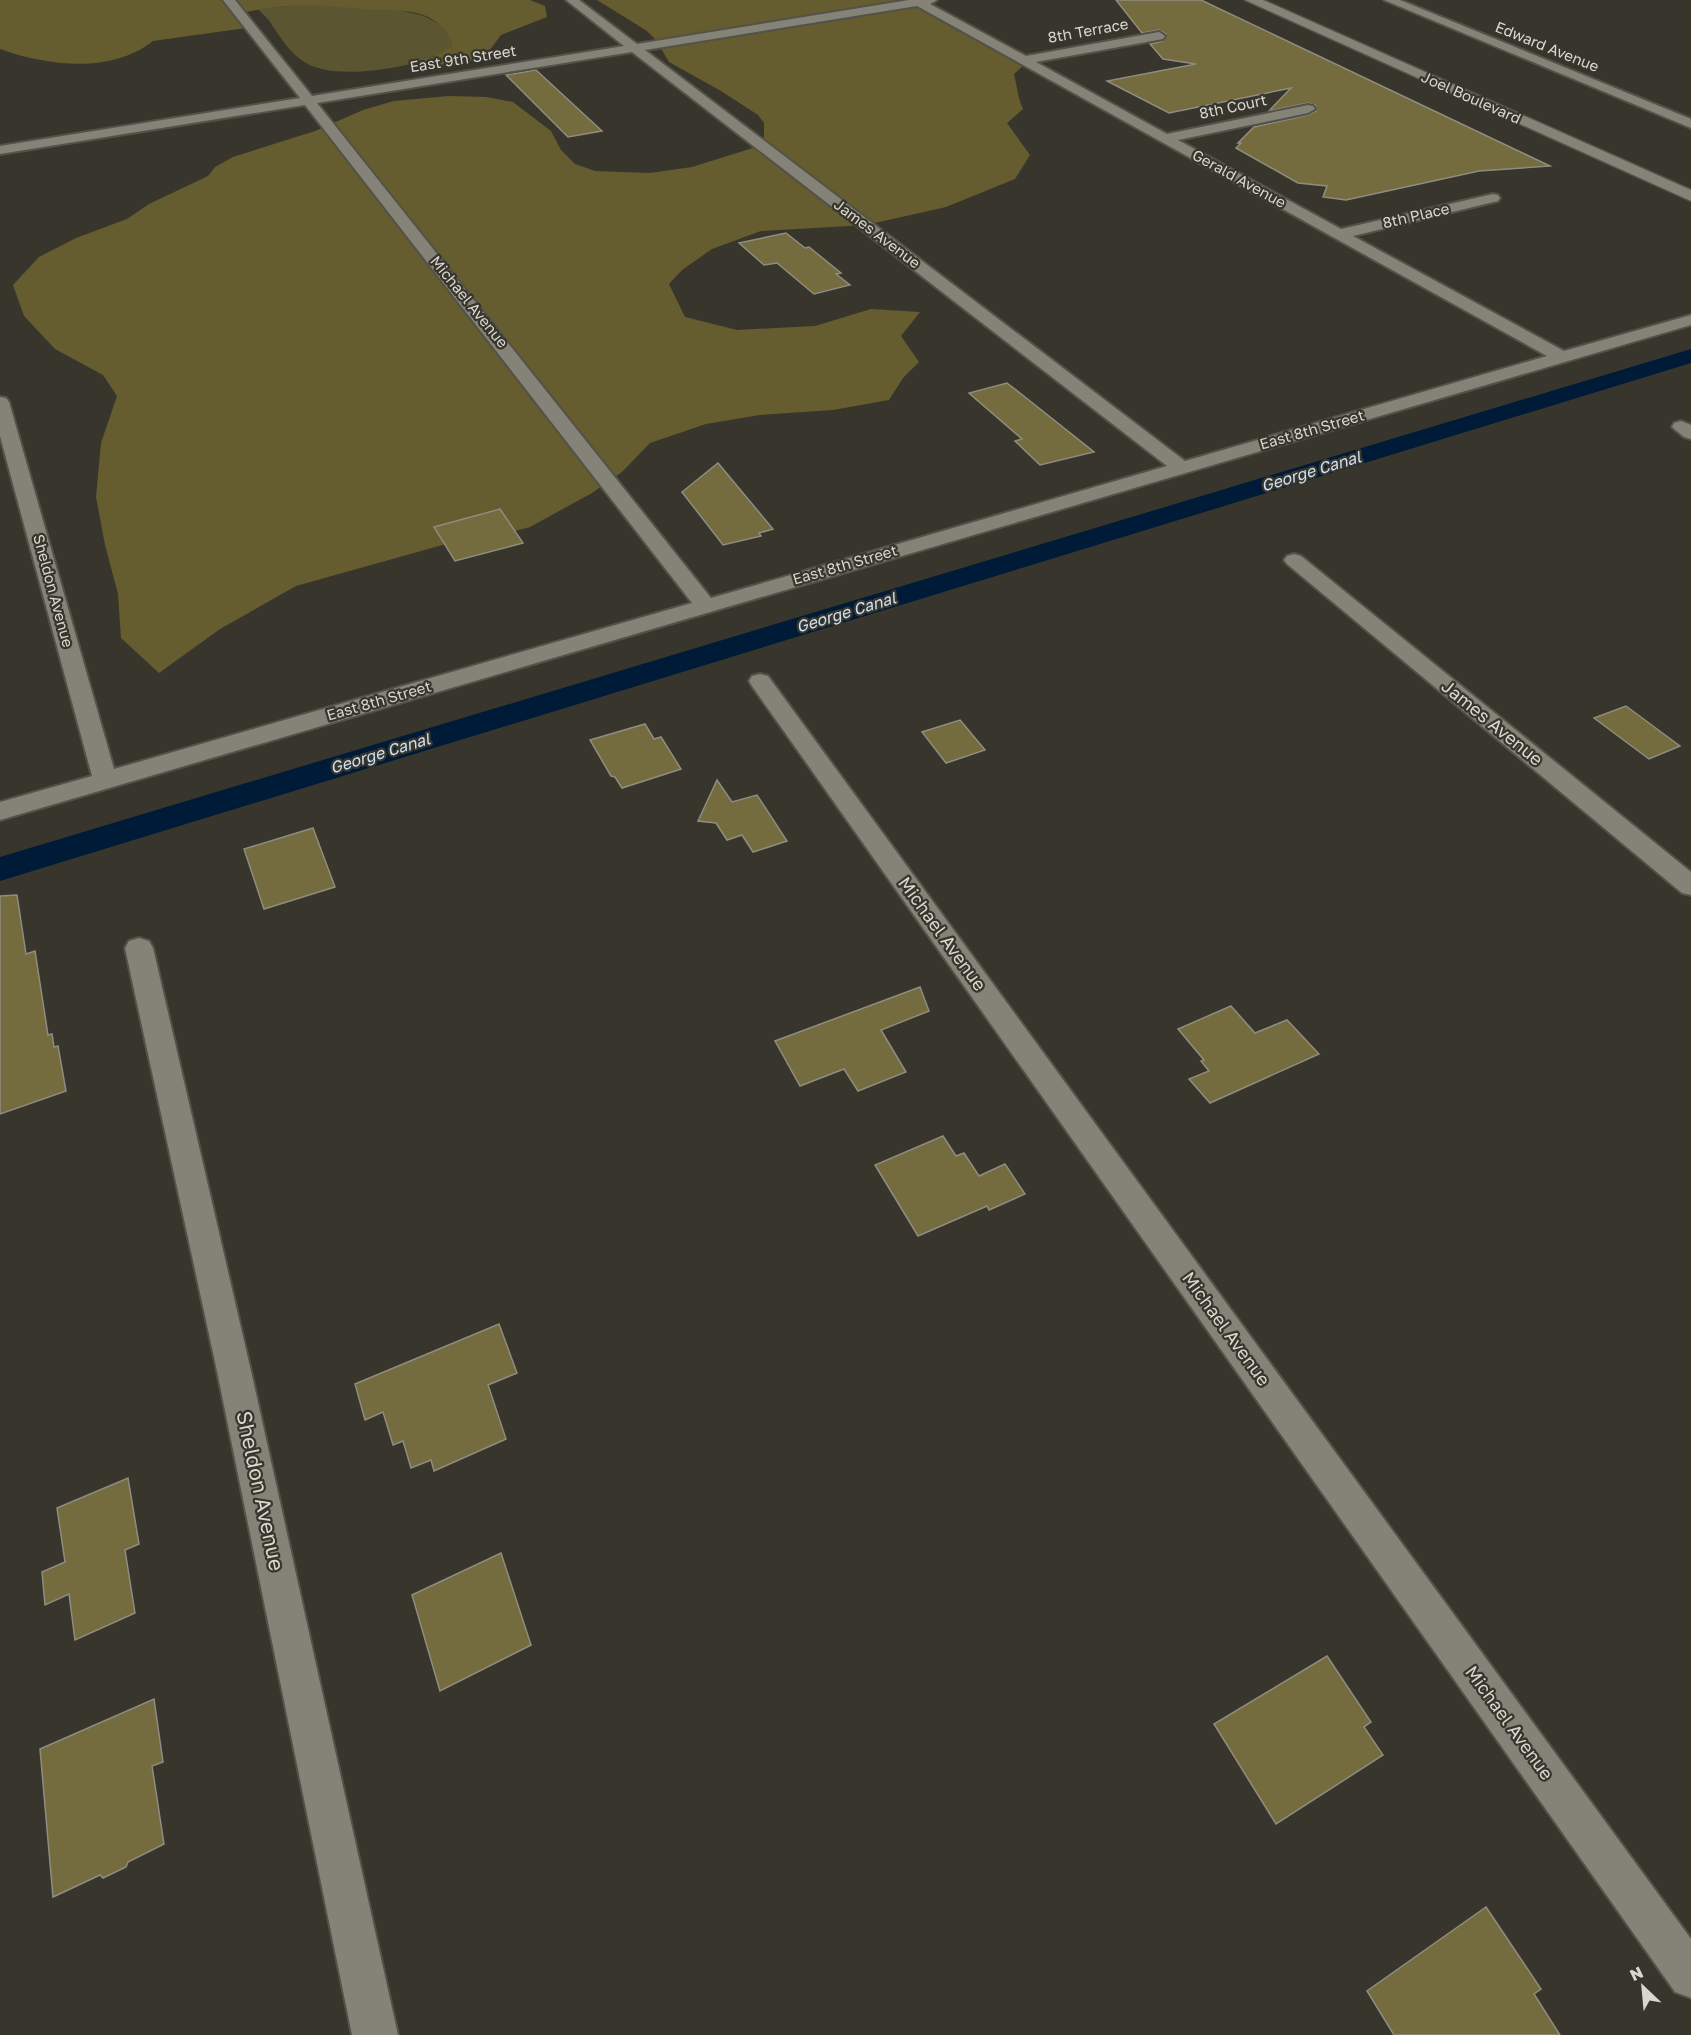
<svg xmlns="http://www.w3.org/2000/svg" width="1691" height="2035" font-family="'Golos Text',sans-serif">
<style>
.green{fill:#5c5531}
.forest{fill:#655c30}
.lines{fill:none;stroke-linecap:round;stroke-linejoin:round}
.canal{fill:#001b37;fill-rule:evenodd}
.building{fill:#746b3e;stroke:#8f8d81;stroke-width:1.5}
.street-casing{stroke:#535249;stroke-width:4}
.secondary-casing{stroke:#535249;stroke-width:3}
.street{fill:#858377;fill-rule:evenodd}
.secondary{fill:#858377;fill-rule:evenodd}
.labels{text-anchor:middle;stroke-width:4.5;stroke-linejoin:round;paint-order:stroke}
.far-street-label{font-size:15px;fill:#d8d7d0;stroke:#38362c}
.far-water-label{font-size:16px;font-style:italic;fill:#cce0f6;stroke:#38362c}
.street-label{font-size:18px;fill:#d8d7d0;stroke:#38362c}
.near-street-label{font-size:21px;fill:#d8d7d0;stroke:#38362c}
</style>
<rect width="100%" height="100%" fill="#38362c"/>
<path class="green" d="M 306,4 L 399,10 L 424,16 L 441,25 L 449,35 L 452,46 C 446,50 439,55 432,57 C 402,69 335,80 306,63 C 289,53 281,38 270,22 C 267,17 261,13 258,9 Z"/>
<g class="forest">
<path d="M 0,0 L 530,0 L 545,6 L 547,17 L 501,35 L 483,59 L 433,66 L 406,64 L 433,57 L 452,46 C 450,39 447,31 441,26 C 422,7 390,11 365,9 C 321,5 280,2 236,15 L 246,28 L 153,41 C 111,74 48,66 0,49 Z"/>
<path d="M 597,0 L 917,0 L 1028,61 L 1014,74 C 1017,86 1018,99 1023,109 L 1007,123 L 1030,155 L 1015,179 L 946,207 L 866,225 L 761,231 L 712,249 L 682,270 L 669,284 L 685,317 L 737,330 L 815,326 L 871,309 L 920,312 L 901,336 L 919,362 L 903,378 L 889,400 L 833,410 L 760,415 L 706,424 L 650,443 L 622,472 L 592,493 L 530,527 L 455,547 L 446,544 L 296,586 L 220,629 L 159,673 L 121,638 L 118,594 L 105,545 L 96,497 L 101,443 L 117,396 L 103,375 L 55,349 L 24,316 L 13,285 L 39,257 L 76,238 L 127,219 L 149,204 L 208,176 L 215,167 L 233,157 L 315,131 L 363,110 L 394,101 L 449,96 L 486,97 L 513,102 L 551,131 L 561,150 L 575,164 L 595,171 L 650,173 L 692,167 L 756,147 L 764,138 L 764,123 L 758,115 L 721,91 L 669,62 L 656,40 L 647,31 Z"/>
</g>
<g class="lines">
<path class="canal" d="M 1691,349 L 1691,363 L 0,881 L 0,857 Z"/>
</g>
<g class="building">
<path d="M 1116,0 L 1201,0 L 1550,166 L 1479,171 L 1346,200 L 1323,197 L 1327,186 L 1298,183 L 1236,148 L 1241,143 L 1238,143 L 1254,127 L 1308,115 L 1316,111 L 1315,105 L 1308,103 L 1269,111 L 1291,88 L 1169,113 L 1107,81 L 1196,64 L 1163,59 L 1150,44 L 1163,41 L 1166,34 L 1159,30 L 1142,33 Z"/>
<path d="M 536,70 L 602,131 L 568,137 L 506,75 Z"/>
<path d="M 786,233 L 805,248 L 809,247 L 841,273 L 836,274 L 850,285 L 814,294 L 777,263 L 764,265 L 739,243 Z"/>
<path d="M 1007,383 L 1025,397 L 1094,452 L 1040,465 L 1015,441 L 1022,439 L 969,393 Z"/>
<path d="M 718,463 L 773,529 L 759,533 L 761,536 L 723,545 L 682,492 Z"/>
<path d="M 500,509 L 523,543 L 455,561 L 434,527 Z"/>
<path d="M 1626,706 L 1680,746 L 1649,759 L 1594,718 Z"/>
<path d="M 960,720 L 985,750 L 946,763 L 922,732 Z"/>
<path d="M 645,724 L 654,739 L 661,737 L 681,769 L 622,788 L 615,777 L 611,776 L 590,740 Z"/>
<path d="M 717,780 L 732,802 L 757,795 L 787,841 L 753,852 L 742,835 L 727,840 L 716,823 L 698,821 Z"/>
<path d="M 313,828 L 335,887 L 264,909 L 244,849 Z"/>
<path d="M 17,895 L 26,954 L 35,951 L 48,1035 L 52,1034 L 54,1047 L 58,1046 L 66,1091 L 0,1114 L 0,896 Z"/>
<path d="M 920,987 L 929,1011 L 881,1030 L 906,1072 L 858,1091 L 844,1069 L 800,1086 L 775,1041 Z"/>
<path d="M 1231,1006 L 1255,1033 L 1287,1020 L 1319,1054 L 1210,1103 L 1189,1079 L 1209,1071 L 1201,1061 L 1204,1060 L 1178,1029 Z"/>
<path d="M 943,1136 L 956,1156 L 964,1153 L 979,1176 L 1005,1164 L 1025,1194 L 989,1210 L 987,1206 L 918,1236 L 875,1165 Z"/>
<path d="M 499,1324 L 517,1373 L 488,1385 L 506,1439 L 434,1471 L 431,1460 L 411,1468 L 403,1441 L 393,1445 L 383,1412 L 365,1420 L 355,1384 Z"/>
<path d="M 128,1478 L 139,1544 L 125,1550 L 135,1613 L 75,1640 L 69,1594 L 45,1605 L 42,1572 L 65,1562 L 57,1508 Z"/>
<path d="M 501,1553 L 531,1645 L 440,1691 L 412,1595 Z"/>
<path d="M 1327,1656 L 1371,1722 L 1364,1727 L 1383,1755 L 1276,1824 L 1214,1724 Z"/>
<path d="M 154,1699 L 163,1762 L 152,1766 L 164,1844 L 128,1862 L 126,1867 L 103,1878 L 100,1875 L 53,1897 L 40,1749 Z"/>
<path d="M 1486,1907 L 1541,1989 L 1534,1994 L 1560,2035 L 1394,2035 L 1367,1991 Z"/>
</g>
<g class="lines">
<g class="street-casing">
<g id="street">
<path d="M 223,0 L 235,0 L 312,96 L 624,46 L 566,0 L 579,0 L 637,44 L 909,0 L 937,0 L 930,4 L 1026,56 L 1159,32 L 1165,36 L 1163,39 L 1036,62 L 1167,134 L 1308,105 L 1313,106 L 1315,109 L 1308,113 L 1178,140 L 1341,229 L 1493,194 L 1498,195 L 1500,198 L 1498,201 L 1353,236 L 1564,351 L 1691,315 L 1691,325 L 0,820 L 0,802 L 92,776 L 0,436 L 0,397 L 6,398 L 9,402 L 114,769 L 692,603 L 305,105 L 0,154 L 0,146 L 300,98 ZM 917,6 L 1547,356 L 1185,461 L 645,50 ZM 632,52 L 1167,466 L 711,598 L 317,103 Z"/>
<path d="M 1384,0 L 1400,0 L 1691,119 L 1691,128 Z"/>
<path d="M 1681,421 L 1691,425 L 1691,439 L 1684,437 L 1672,427 L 1674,423 Z"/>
<path d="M 1294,554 L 1301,556 L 1691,872 L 1691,895 L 1682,893 L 1287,564 L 1284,560 L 1287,556 Z"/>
<path d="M 760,674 L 768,676 L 1691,1939 L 1691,1998 L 1675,1992 L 752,686 L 749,681 L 752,676 Z"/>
<path d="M 139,938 L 149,941 L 153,948 L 251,1371 L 398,2035 L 352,2035 L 217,1371 L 125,948 L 129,941 Z"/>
</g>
</g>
<g class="secondary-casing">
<path id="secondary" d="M 1245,0 L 1263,0 L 1691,190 L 1691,201 Z"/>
</g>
<use href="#street" class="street"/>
<use href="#secondary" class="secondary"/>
</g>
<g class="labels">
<g class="far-street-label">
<text transform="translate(1088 31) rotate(-10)" y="5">8th Terrace</text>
<text transform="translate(1547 47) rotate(22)" y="5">Edward Avenue</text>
<text transform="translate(463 59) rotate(-9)" y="5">East 9th Street</text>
<text transform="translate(1471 98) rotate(24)" y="5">Joel Boulevard</text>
<text transform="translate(1233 107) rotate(-12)" y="5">8th Court</text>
<text transform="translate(1239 179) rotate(29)" y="5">Gerald Avenue</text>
<text transform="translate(1416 216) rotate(-13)" y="5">8th Place</text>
<text transform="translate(877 234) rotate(37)" y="5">James Avenue</text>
<text transform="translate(469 302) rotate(51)" y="5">Michael Avenue</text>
<text transform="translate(1312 430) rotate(-16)" y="5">East 8th Street</text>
<text transform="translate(845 565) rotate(-16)" y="5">East 8th Street</text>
<text transform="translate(53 591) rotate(75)" y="5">Sheldon Avenue</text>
<text transform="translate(379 701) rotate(-16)" y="5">East 8th Street</text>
</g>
<g class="far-water-label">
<text transform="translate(1311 471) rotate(-17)" y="6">George Canal</text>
<text transform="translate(846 612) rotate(-17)" y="6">George Canal</text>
<text transform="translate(380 753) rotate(-17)" y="6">George Canal</text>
</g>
<g class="street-label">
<text transform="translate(1492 723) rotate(39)" y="6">James Avenue</text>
<text transform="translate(942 934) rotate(54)" y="6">Michael Avenue</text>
<text transform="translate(1226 1329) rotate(54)" y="6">Michael Avenue</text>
<text transform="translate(1509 1723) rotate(54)" y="6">Michael Avenue</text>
</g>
<g class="near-street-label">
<text transform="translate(260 1491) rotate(78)" y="7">Sheldon Avenue</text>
</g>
</g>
<g transform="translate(1643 1987) rotate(334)" stroke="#38362c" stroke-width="4.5" paint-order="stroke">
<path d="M0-4.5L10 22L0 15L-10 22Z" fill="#d8d7d0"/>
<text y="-9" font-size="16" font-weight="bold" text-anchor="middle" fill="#d8d7d0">N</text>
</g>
</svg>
